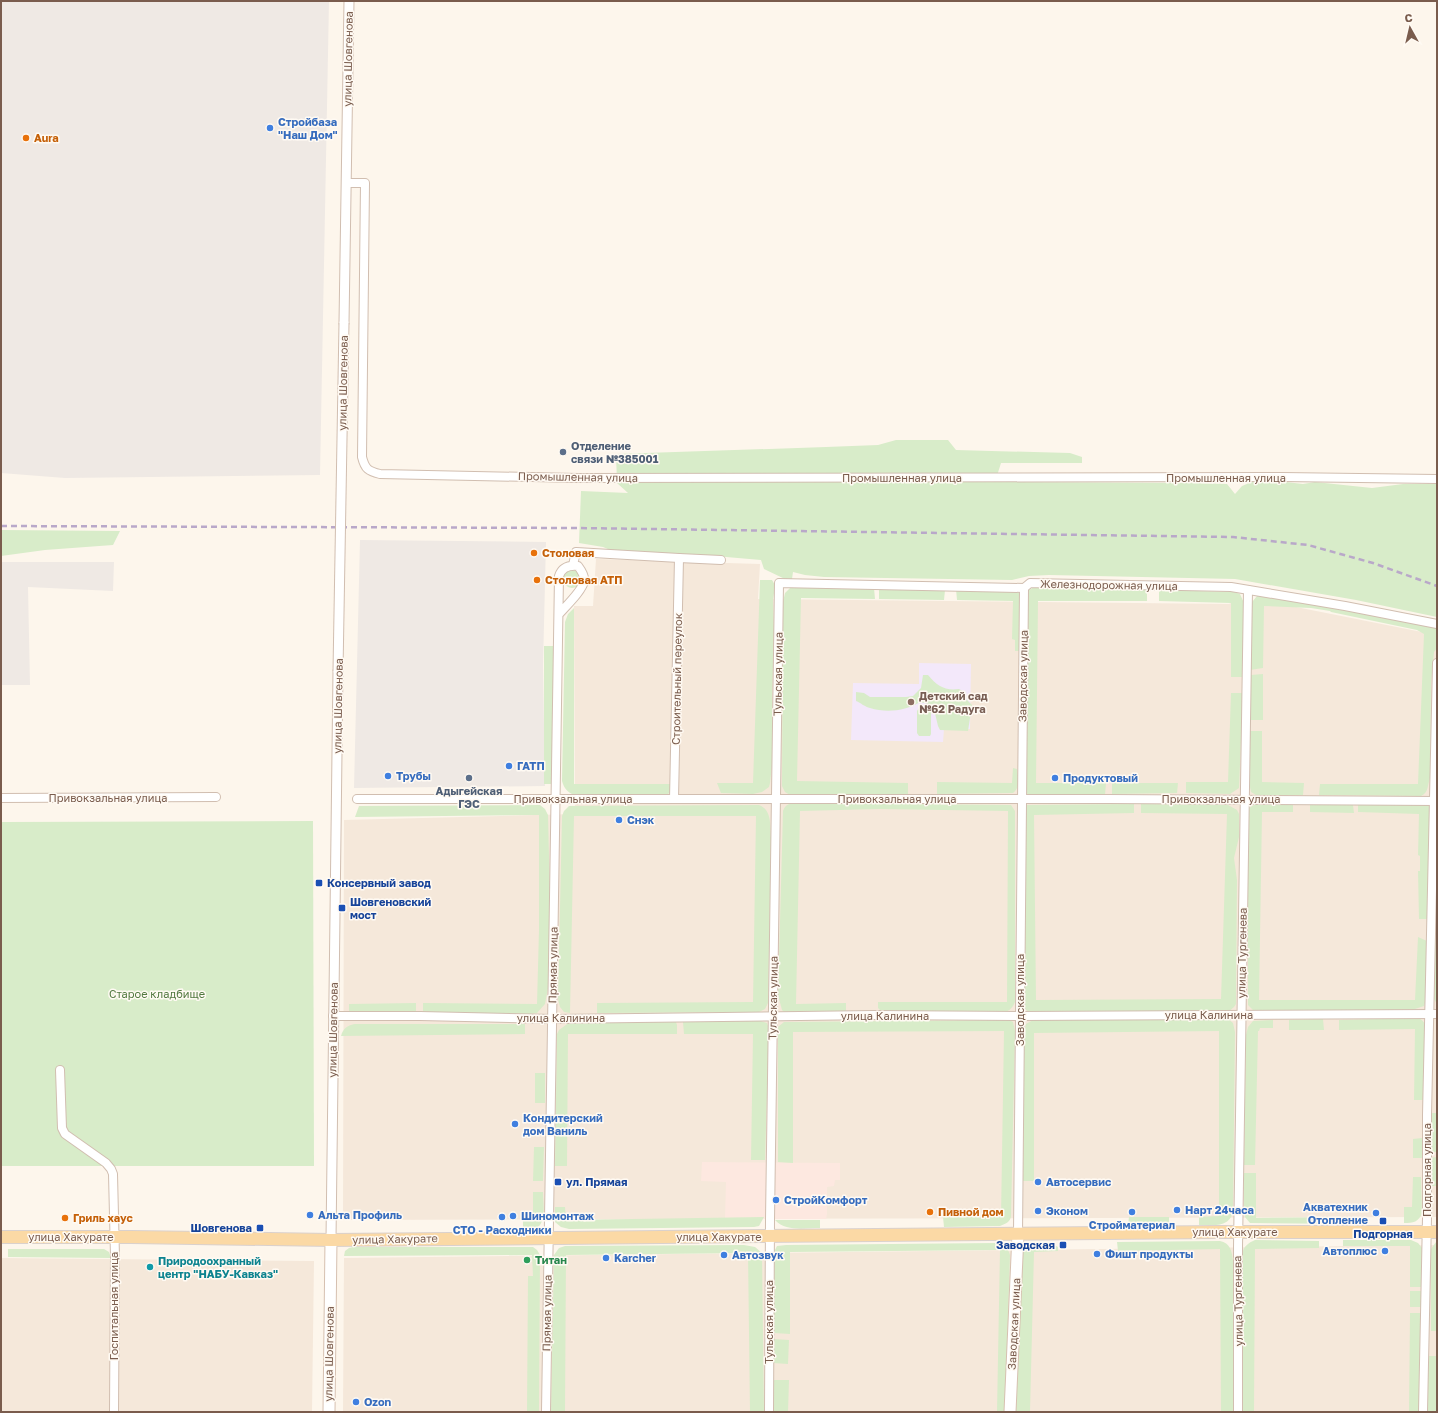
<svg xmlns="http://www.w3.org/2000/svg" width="1438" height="1413" font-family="'Golos Text',sans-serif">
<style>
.residential{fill:#f5e8da}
.commercial{fill:#fde8e0}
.industrial{fill:#efe9e4}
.education{fill:#f3e8fa}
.green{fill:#d8ecc9}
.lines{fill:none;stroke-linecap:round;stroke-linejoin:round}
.minor-casing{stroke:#d1beb0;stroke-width:10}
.tertiary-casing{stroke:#d1beb0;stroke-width:11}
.secondary-casing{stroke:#d6c0b0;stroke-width:13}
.primary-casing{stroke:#dad1cd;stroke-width:14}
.minor{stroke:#fff;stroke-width:8}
.tertiary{stroke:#fff;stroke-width:9}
.secondary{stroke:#fff;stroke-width:11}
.primary{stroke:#fbd9a5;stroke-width:12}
.rail{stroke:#b9a8c9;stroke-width:2.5;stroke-dasharray:6 4;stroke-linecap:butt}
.tertiary-bridge-casing{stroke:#d1beb0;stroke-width:11;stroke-linecap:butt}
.tertiary-bridge{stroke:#fff;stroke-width:9}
.shop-dot{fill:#3f7fe0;stroke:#fffaf3;stroke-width:1.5}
.food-dot{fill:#e8710a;stroke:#fffaf3;stroke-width:1.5}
.service-dot{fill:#5c6f8a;stroke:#fffaf3;stroke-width:1.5}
.education-dot{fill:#8d6e63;stroke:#fffaf3;stroke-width:1.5}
.transit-dot{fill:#1a4fb4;stroke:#fffaf3;stroke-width:1.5}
.leisure-dot{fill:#2e9e5b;stroke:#fffaf3;stroke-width:1.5}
.culture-dot{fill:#0f9aa8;stroke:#fffaf3;stroke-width:1.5}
.labels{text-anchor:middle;stroke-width:3;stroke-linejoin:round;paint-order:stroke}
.street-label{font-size:11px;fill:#7a5c4d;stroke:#fffaf3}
.shop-label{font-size:11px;font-weight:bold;fill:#366cbe;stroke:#fffaf3;text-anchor:start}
.food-label{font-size:11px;font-weight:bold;fill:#c56008;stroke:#fffaf3;text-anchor:start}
.service-label{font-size:11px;font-weight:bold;fill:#4e5e75;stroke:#fffaf3;text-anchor:start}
.education-label{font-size:11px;font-weight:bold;fill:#785e54;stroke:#fffaf3;text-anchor:start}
.transit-label{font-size:11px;font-weight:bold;fill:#164399;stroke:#fffaf3;text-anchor:start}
.park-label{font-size:11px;fill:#537a41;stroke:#fffaf3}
.leisure-label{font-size:11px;font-weight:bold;fill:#27864d;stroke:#fffaf3;text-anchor:start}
.culture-label{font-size:11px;font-weight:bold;fill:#0d838f;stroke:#fffaf3;text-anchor:start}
</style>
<rect width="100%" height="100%" fill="#fdf6ec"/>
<g class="residential">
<path d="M 596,559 L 760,564 L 758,599 L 1229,604 L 1231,603 L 1281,604 L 1437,635 L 1437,1217 L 343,1220 L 344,820 L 575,814 L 574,606 L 593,606 Z"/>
<path d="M 1437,1245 L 1437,1412 L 343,1412 L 344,1258 Z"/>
<path d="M 1,1258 L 314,1261 L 312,1412 L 1,1412 Z"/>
</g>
<path class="commercial" d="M 702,1162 L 840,1163 L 840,1180 L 835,1180 L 834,1186 L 827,1187 L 827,1214 L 826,1219 L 725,1219 L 726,1182 L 701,1181 Z"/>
<g class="industrial">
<path d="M 1,1 L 329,1 L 320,475 L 65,478 L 1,473 Z"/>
<path d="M 360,540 L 546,542 L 543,665 L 545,786 L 354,788 Z"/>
<path d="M 1,562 L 114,562 L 113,591 L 28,587 L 30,685 L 1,685 Z"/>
</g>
<path class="education" d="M 919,663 L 971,664 L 970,729 L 944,729 L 943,742 L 851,740 L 853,683 L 919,684 Z"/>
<g class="green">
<path d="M 896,440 L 948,440 L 956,450 L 1070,453 L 1082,457 L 1082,463 L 1001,463 L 995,482 L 1196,483 L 1227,484 L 1235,494 L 1242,486 L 1254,481 L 1268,480 L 1303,484 L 1315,482 L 1372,488 L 1403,484 L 1437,484 L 1437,617 L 1356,600 L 1235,579 L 1049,575 L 1029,576 L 1012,580 L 824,577 L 805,575 L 793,572 L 792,579 L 787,580 L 764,569 L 761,560 L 703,555 L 613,551 L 603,547 L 579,543 L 581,491 L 628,493 L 617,483 L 616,454 L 826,447 L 878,445 Z"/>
<path d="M 1,530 L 120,531 L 113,545 L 45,550 L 1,556 Z"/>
<circle cx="572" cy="579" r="9"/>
<path d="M 760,580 L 772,580 L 775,585 L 773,601 L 774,631 L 772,701 L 773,727 L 772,766 L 770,783 L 769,787 L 762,792 L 753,794 L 721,793 L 717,783 L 753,783 Z"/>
<path d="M 792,586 L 874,588 L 875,599 L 801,598 L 797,781 L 908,783 L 908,794 L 790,795 L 785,792 L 782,786 L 783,602 L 785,593 Z"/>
<path d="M 1036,586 L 1145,588 L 1147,589 L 1147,601 L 1038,601 L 1036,783 L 1106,783 L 1105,795 L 1030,795 L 1026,793 L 1025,790 L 1027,595 L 1029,590 Z"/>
<path d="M 879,589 L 945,590 L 944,600 L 879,599 Z"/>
<path d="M 956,589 L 1016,591 L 1019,593 L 1020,601 L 1020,651 L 1015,651 L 1015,640 L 1012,639 L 1013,601 L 957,600 Z"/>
<path d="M 1161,590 L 1234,592 L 1240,594 L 1244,603 L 1244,677 L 1231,677 L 1231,603 L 1159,601 L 1159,592 Z"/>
<path d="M 1264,594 L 1437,628 L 1437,648 L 1434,652 L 1431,683 L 1430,778 C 1427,786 1429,792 1421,796 L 1319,795 L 1320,784 L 1418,784 L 1424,634 L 1417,630 L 1331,612 L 1330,611 L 1311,608 L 1264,606 L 1263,668 L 1250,670 L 1252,602 L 1257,596 Z"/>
<path d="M 574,608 L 574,784 L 673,784 L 671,791 L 668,794 L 574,795 C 567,792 564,788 562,781 L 565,622 L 568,614 Z"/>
<path d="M 544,646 L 555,646 L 552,784 L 544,784 Z"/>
<path d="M 1263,674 L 1263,720 L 1251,720 L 1251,675 Z"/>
<path d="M 923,675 L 928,675 C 937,686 945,691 959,689 L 966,693 L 964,697 L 972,705 L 968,731 L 940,730 L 938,726 L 933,705 L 920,702 C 906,711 886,713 870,708 C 865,707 861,703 856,701 L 856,692 L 864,693 L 870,697 L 906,697 L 913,696 L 921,688 Z"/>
<path d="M 1231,693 L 1243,693 L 1239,788 L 1230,794 L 1186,793 L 1186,782 L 1228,782 Z"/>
<path d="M 919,708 L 929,709 L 931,711 L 931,734 L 930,736 L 919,736 L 917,733 L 917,711 Z"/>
<path d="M 1250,731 L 1262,731 L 1262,782 L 1304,783 L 1303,795 L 1256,795 L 1251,792 L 1249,782 Z"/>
<path d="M 1013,768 L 1017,769 C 1018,778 1021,787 1013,793 L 937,794 L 937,782 L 1012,783 Z"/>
<path d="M 1112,783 L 1178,783 L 1177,793 L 1112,794 Z"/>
<path d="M 793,803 L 1011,805 L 1015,811 L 1015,1002 C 1012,1009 1009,1011 1002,1013 L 882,1012 L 878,1008 L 878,1002 L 1007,1002 L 1008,811 L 879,809 L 800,811 L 796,1004 L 846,1003 L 846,1012 L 785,1013 L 782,1010 L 778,995 L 783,811 C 785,806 787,804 793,803 Z"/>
<path d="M 1278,803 L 1293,803 L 1293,812 L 1262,812 L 1259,1000 L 1415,1000 L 1418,937 L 1427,941 L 1425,1003 L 1424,1006 L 1415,1009 L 1359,1011 L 1254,1011 L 1248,1005 L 1248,812 L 1249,808 L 1254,805 Z"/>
<path d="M 1310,803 L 1352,803 L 1353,805 L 1354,813 L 1310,812 Z"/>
<path d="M 1358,803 L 1424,804 L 1429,806 L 1431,808 L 1428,919 L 1419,919 L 1418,871 L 1420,871 L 1420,856 L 1418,855 L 1419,814 L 1358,812 Z"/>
<path d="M 1134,804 L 1134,813 L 1034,815 L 1036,1000 L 1221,999 L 1227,814 L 1141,813 L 1141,804 L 1228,805 L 1237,810 L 1239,814 L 1239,837 L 1234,858 L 1237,880 L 1236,1004 L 1234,1007 L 1228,1012 L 1030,1013 L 1024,1008 L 1024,1000 L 1025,806 L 1027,805 Z"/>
<path d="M 540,805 L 545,809 L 548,815 L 550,897 L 548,988 L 545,1004 L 537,1013 L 529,1014 L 423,1012 L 423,1003 L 537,1004 L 539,930 L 539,815 L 355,817 L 359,806 Z"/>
<path d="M 759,805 C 772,810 770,825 771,837 L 768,1003 L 765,1009 L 759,1012 L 597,1013 L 597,1003 L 753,1002 L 756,816 L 574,816 L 570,1013 L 564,1012 L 560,1007 L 558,999 L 562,816 L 564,811 L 569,806 Z"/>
<path d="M 313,821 L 314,1166 L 1,1166 L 1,822 Z"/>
<path d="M 1437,846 L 1437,1004 L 1434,999 Z"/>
<path d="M 416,1003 L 416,1011 L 349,1012 L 349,1004 Z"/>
<path d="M 1415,1018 C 1421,1018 1424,1021 1426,1027 L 1424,1100 L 1414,1100 L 1415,1029 L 1339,1030 L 1339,1020 Z"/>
<path d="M 1220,1019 L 1228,1019 L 1233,1023 L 1235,1032 L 1233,1211 C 1230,1228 1213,1225 1199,1225 L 1199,1217 L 1219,1216 L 1219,1031 L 1034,1033 L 1034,1181 L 1023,1181 L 1024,1033 L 1026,1024 L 1033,1020 Z"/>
<path d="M 1323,1019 L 1324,1030 L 1289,1030 L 1289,1020 Z"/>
<path d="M 1009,1020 L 1013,1022 L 1015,1031 L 1011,1217 C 1009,1223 1005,1224 1000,1226 L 944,1227 L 943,1217 L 1001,1217 L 1004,1031 L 793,1032 L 793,1163 L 778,1162 L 778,1027 L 784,1022 Z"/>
<path d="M 1273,1020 L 1273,1028 L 1260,1028 L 1259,1031 L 1258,1031 L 1255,1165 L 1244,1165 L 1246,1035 L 1248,1027 L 1253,1021 Z"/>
<path d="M 760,1021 L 767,1023 L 769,1029 L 765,1160 L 751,1160 L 753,1034 L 684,1034 L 683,1022 Z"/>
<path d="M 570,1022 L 676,1022 L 677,1025 L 677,1034 L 568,1034 L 567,1166 L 555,1166 L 557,1034 L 559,1030 Z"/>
<path d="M 355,1024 L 525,1024 L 525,1034 L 341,1036 C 343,1028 348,1025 355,1024 Z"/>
<rect x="535" y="1073" width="10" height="30"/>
<rect x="1430" y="1113" width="7" height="39"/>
<path d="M 1422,1138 L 1422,1158 L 1413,1158 L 1413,1139 Z"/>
<path d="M 534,1147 L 544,1147 L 543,1181 L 533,1181 Z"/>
<path d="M 1437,1157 L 1437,1186 L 1431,1186 L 1430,1158 Z"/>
<path d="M 1244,1173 L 1256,1173 L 1256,1218 L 1358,1217 L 1358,1224 L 1250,1223 L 1245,1217 L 1244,1213 Z"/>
<path d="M 1413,1177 L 1421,1177 L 1422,1213 C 1419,1222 1413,1223 1404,1223 L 1404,1207 L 1412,1207 Z"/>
<path d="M 533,1192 L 543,1192 C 543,1202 547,1224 536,1228 C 532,1230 527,1229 523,1230 L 523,1221 L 533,1221 Z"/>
<path d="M 555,1207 L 565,1207 L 566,1220 L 764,1217 L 759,1226 L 754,1227 L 569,1229 L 561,1227 L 555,1222 Z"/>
<path d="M 1129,1217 L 1169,1217 L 1169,1226 L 1128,1226 Z"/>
<path d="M 775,1220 L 820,1220 L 820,1228 C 805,1228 786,1232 775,1220 Z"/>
<path d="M 1255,1240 L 1319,1241 L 1319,1248 L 1255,1249 L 1254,1412 L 1243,1412 L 1242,1254 C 1244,1246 1248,1243 1255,1240 Z"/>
<path d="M 1343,1240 L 1411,1240 L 1418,1243 L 1422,1248 L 1421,1287 L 1410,1287 L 1410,1246 L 1343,1246 Z"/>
<path d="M 1220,1241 C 1230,1243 1232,1251 1233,1261 L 1234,1412 L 1221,1412 L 1220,1249 L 1118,1251 L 1117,1242 Z"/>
<path d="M 1037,1242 L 1050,1243 L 1058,1247 L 1058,1251 L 1034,1252 L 1030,1412 L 1016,1412 L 1022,1253 C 1025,1246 1030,1244 1037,1242 Z"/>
<path d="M 1436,1242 L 1437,1242 L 1437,1331 L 1431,1331 L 1431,1249 Z"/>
<path d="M 996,1243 C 1005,1244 1007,1246 1010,1255 L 1005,1412 L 997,1412 L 1000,1250 L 790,1252 L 790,1334 L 774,1333 L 774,1252 L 777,1246 L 786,1245 Z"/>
<path d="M 744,1245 L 755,1247 L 762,1253 L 764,1412 L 750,1412 L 748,1253 L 566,1255 L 565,1412 L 551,1412 L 554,1255 L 559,1248 L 565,1246 Z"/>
<path d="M 353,1247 L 533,1247 L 537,1250 L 540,1255 L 539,1412 L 527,1412 L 528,1276 L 533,1276 L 532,1255 L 344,1256 L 345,1251 L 349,1248 Z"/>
<path d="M 8,1249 L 104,1249 L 109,1252 L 111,1258 L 8,1257 Z"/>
<rect x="1410" y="1291" width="11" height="16"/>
<path d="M 1410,1313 L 1421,1313 L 1419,1412 L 1409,1412 Z"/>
<path d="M 774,1339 L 789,1340 L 788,1364 L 773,1363 Z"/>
<rect x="1428" y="1356" width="9" height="56"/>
<path d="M 773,1380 L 789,1380 L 788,1412 L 773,1412 Z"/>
</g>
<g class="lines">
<g class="minor-casing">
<g id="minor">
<path d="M 346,183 L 365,183 L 362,457 C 365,469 368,471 380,474 L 578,478 L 1282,477 L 1437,479"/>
<path d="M 573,565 L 576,552 L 679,558 L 721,560"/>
<path d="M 1,798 L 216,797"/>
<path d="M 357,799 L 1109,799 L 1437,801"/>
<path d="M 674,799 L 679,558"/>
<path d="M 333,1016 L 420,1016 L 553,1019 L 875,1015 L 1020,1016 L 1437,1014"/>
<path d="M 60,1070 L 62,1128 L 65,1134 L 106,1163 L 111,1169 L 113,1174 L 115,1257 L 114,1412"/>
<path d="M 1018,1234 L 1024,588"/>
<path d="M 546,1412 L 559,576 C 562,567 569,565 578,566 C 581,570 585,576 584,581 C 583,590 565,607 559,614"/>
<path d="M 769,1412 L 770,1220 L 779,583 L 1024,588 L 1030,583 L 1231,587 L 1345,606 L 1437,624"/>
<path d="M 1238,1412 L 1238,1247 L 1248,590"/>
<path d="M 1423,1412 L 1427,1218 L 1427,1115 L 1437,663"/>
</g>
</g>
<g class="tertiary-casing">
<g id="tertiary">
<path d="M 344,323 L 349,1"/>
<path d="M 331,1240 L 338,671"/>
</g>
</g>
<g class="secondary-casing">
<g id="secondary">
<path d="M 329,1412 L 331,1240"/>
<path d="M 1010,1412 L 1018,1234"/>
</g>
</g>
<g class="primary-casing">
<path id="primary" d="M 1,1237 L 131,1237 L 331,1240 L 1220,1232 L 1437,1232"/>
</g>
<use href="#minor" class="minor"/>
<use href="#tertiary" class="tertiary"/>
<use href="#secondary" class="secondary"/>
<use href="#primary" class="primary"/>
<path class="rail" d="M 1,526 L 577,528 L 1233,537 L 1308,545 L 1373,563 L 1437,586"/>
<g class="tertiary-bridge-casing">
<path id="tertiary-bridge" d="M 338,671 L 344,323"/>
</g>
<use href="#tertiary-bridge" class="tertiary-bridge"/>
</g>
<g class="shop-dot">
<circle cx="270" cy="128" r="4"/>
<circle cx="509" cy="766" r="4"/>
<circle cx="388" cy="776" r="4"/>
<circle cx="1055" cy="778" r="4"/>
<circle cx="619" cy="820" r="4"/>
<circle cx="515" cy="1124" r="4"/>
<circle cx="1038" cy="1182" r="4"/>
<circle cx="776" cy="1200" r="4"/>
<circle cx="1177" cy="1210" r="4"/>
<circle cx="1038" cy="1211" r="4"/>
<circle cx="1132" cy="1212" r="4"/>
<circle cx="1376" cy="1213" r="4"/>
<circle cx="310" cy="1215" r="4"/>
<circle cx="513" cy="1216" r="4"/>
<circle cx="502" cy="1217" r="4"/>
<circle cx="1385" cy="1251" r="4"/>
<circle cx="1097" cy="1254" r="4"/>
<circle cx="724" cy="1255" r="4"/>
<circle cx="606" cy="1258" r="4"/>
<circle cx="356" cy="1402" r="4"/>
</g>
<g class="food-dot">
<circle cx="26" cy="138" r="4"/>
<circle cx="534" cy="553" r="4"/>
<circle cx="537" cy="580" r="4"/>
<circle cx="930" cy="1212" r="4"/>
<circle cx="65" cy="1218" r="4"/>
</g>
<g class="service-dot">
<circle cx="563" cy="452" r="4"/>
<circle cx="469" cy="778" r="4"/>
</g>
<circle class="education-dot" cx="911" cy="702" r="4"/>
<g class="transit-dot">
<rect x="315" y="879" width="8" height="8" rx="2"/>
<rect x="338" y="904" width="8" height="8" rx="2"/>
<rect x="554" y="1178" width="8" height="8" rx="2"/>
<rect x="1379" y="1217" width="8" height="8" rx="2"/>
<rect x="256" y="1224" width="8" height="8" rx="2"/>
<rect x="1059" y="1241" width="8" height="8" rx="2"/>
</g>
<circle class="leisure-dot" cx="527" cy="1260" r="4"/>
<circle class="culture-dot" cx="150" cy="1267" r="4"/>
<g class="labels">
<g class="street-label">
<text transform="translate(348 59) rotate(-89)" y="4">улица Шовгенова</text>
<text transform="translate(343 383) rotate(-89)" y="4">улица Шовгенова</text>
<text transform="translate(578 477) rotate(1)" y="4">Промышленная улица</text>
<text x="902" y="482">Промышленная улица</text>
<text x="1226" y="482">Промышленная улица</text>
<text transform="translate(1109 585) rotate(1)" y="4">Железнодорожная улица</text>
<text transform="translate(778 674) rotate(-89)" y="4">Тульская улица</text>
<text transform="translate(1023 676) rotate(-89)" y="4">Заводская улица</text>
<text transform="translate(677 679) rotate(-89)" y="4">Строительный переулок</text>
<text transform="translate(338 706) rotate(-89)" y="4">улица Шовгенова</text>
<text x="108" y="802">Привокзальная улица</text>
<text x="573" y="803">Привокзальная улица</text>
<text x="897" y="803">Привокзальная улица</text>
<text x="1221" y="803">Привокзальная улица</text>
<text transform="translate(1242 953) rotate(-89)" y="4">улица Тургенева</text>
<text transform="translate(553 965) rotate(-89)" y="4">Прямая улица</text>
<text transform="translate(773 998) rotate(-89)" y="4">Тульская улица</text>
<text transform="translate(1020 1000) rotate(-90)" y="4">Заводская улица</text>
<text x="1209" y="1019">улица Калинина</text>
<text x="885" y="1020">улица Калинина</text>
<text x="561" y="1022">улица Калинина</text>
<text transform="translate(333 1030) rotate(-89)" y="4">улица Шовгенова</text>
<text transform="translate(1427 1170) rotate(-90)" y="4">Подгорная улица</text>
<text x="1235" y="1236">улица Хакурате</text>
<text x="71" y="1241">улица Хакурате</text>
<text x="719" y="1241">улица Хакурате</text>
<text transform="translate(395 1239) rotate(-1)" y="4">улица Хакурате</text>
<text transform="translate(1238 1301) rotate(-91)" y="4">улица Тургенева</text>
<text transform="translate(114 1306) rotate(-90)" y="4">Госпитальная улица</text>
<text transform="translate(547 1313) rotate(-89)" y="4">Прямая улица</text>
<text transform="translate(769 1322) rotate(-90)" y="4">Тульская улица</text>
<text transform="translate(1014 1324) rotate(-87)" y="4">Заводская улица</text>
<text transform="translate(329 1354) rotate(-89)" y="4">улица Шовгенова</text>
</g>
<g class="shop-label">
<text x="278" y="126">Стройбаза<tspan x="278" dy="13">"Наш Дом"</tspan></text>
<text x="517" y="770">ГАТП</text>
<text x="396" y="780">Трубы</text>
<text x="1063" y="782">Продуктовый</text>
<text x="627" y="824">Снэк</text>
<text x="523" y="1122">Кондитерский<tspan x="523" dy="13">дом Ваниль</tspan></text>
<text x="1046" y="1186">Автосервис</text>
<text x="784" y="1204">СтройКомфорт</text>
<text x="1368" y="1211" text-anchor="end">Акватехник<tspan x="1368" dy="13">Отопление</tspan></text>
<text x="1185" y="1214">Нарт 24часа</text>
<text x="1046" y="1215">Эконом</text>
<text x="318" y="1219">Альта Профиль</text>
<text x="521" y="1220">Шиномонтаж</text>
<text x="1132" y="1229" text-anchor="middle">Стройматериал</text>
<text x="502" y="1234" text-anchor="middle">СТО - Расходники</text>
<text x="1377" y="1255" text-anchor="end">Автоплюс</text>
<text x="1105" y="1258">Фишт продукты</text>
<text x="732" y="1259">Автозвук</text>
<text x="614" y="1262">Karcher</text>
<text x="364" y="1406">Ozon</text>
</g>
<g class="food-label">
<text x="34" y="142">Aura</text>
<text x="542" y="557">Столовая</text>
<text x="545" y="584">Столовая АТП</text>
<text x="938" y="1216">Пивной дом</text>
<text x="73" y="1222">Гриль хаус</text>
</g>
<g class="service-label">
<text x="571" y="450">Отделение<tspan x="571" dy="13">связи №385001</tspan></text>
<text x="469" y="795" text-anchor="middle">Адыгейская<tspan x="469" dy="13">ГЭС</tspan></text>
</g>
<g class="education-label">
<text x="919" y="700">Детский сад<tspan x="919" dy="13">№62 Радуга</tspan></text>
</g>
<g class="transit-label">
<text x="327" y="887">Консервный завод</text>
<text x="350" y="906">Шовгеновский<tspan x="350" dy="13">мост</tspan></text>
<text x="566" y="1186">ул. Прямая</text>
<text x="252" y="1232" text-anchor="end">Шовгенова</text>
<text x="1383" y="1238" text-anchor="middle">Подгорная</text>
<text x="1055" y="1249" text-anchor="end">Заводская</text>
</g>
<g class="park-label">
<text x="157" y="998">Старое кладбище</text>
</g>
<g class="leisure-label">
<text x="535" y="1264">Титан</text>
</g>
<g class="culture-label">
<text x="158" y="1265">Природоохранный<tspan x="158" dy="13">центр "НАБУ-Кавказ"</tspan></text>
</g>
</g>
<rect width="1438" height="1413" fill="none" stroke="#7a5c4d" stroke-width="4"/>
<g transform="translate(1410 28) rotate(352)" stroke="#fffaf3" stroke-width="3" paint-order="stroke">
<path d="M0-3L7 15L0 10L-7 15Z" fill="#7a5c4d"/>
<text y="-6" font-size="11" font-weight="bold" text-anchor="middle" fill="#7a5c4d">С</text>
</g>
</svg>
